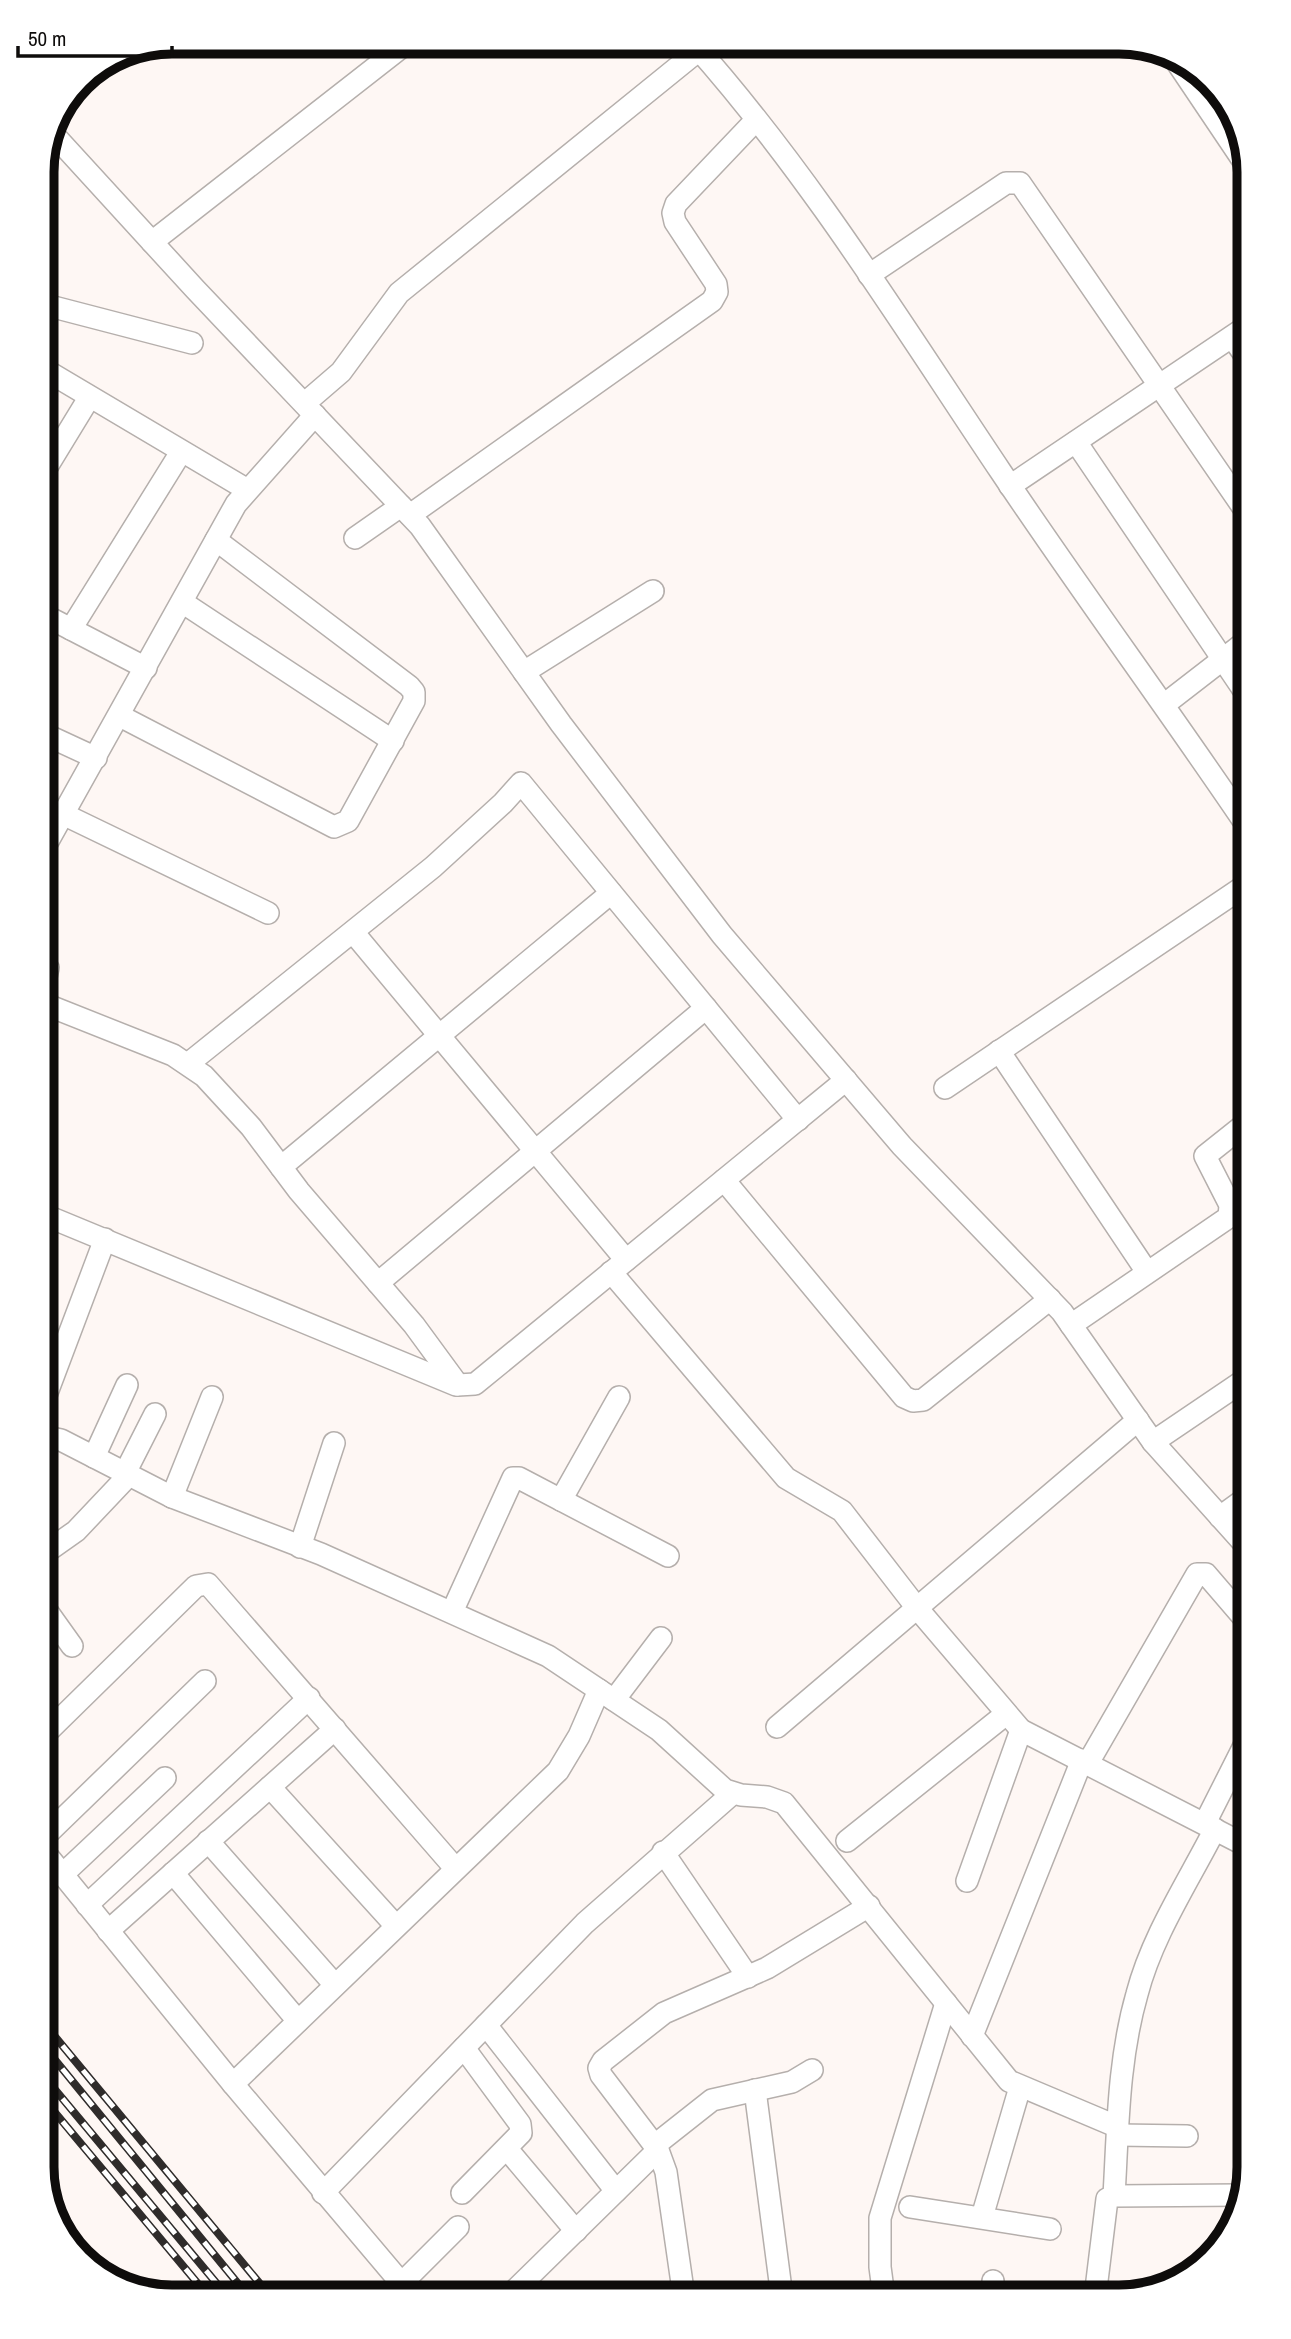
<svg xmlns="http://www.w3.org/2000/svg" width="1291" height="2339" font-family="'Archivo Narrow',sans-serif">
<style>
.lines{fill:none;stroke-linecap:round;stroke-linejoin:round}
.minor-casing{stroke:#b5afac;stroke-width:24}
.minor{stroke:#fff;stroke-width:21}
.rail-casing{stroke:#2f2c2b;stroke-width:8}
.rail{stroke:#fff;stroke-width:5;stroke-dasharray:16;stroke-linecap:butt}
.rim{fill:none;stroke:#0e0c0b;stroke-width:9}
</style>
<rect width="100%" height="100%" fill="#fef7f4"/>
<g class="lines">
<g class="minor-casing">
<g id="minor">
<path d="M 692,42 C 809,173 903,326 1001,472 C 1082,593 1168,709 1249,829"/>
<path d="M 1174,58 L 1248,168"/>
<path d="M 55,136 L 195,289 L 420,526 L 561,724 L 722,935 L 902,1146 L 1062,1312 L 1153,1442 L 1249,1549"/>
<path d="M 152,242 L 408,42"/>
<path d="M 869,275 L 1006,183 L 1020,183 L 1249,516"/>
<path d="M 42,304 L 192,343"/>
<path d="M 1232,337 L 1249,361"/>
<path d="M 42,368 L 246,489"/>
<path d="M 305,403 L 341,372 L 399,293 L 699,50"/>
<path d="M 1076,442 L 1249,698"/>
<path d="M 42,475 L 89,398"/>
<path d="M 1010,486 L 1249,325"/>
<path d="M 410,515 L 712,301 L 717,292 L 716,284 L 675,222 L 673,213 L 676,204 L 756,120"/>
<path d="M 355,538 L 401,506"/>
<path d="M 182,602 L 393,741"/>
<path d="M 42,614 L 146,668"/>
<path d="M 71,629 L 181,452"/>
<path d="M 524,672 L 653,591"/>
<path d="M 1165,704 L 1249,639"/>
<path d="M 120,716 L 334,827 L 348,821 L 414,701 L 414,692 L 409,686 L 216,540"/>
<path d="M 42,733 L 96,758"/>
<path d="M 65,815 L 268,913"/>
<path d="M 42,852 L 236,504 L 315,415"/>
<path d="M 353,932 L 626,1260"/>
<path d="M 42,995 L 48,968 L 42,963"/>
<path d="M 42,1003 L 173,1055 L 204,1076 L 251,1127 L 299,1191 L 414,1325 L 458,1385 L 475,1384 L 846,1080"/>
<path d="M 999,1051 L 1147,1272"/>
<path d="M 189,1063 L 433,867 L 503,803 L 521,783 L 798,1120"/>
<path d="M 945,1088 L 1249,883"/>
<path d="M 281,1167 L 611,893"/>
<path d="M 724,1180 L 904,1397 L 913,1401 L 923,1400 L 1050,1299"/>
<path d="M 42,1214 L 456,1385"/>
<path d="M 611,1272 L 786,1478 L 842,1511 L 917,1608 L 1021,1730 L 1249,1847"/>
<path d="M 378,1283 L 706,1008"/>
<path d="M 1071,1325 L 1229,1217 L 1230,1205 L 1205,1156 L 1249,1121"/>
<path d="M 42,1406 L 105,1239"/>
<path d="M 42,1436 L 61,1440 L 172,1497 L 321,1554 L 548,1656 L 659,1730 L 725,1790 L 741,1795 L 767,1797 L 784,1803 L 1009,2081 L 1118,2127"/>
<path d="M 1153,1442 L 1249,1377"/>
<path d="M 94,1457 L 127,1385"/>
<path d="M 125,1473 L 155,1414"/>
<path d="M 172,1497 L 212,1397"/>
<path d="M 561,1500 L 619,1397"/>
<path d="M 1220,1517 L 1249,1496"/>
<path d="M 300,1547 L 334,1443"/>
<path d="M 42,1555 L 76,1531 L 129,1475"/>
<path d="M 42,1604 L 72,1646"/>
<path d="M 452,1612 L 513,1478 L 519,1478 L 668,1556"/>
<path d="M 614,1700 L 661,1638"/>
<path d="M 777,1727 L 1138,1420"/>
<path d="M 42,1737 L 196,1586 L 208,1584 L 455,1868"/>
<path d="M 1088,1763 L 1197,1574 L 1206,1574 L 1249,1624"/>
<path d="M 270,1787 L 396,1926"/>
<path d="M 1205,1823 L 1249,1736"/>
<path d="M 42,1839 L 205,1681"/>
<path d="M 208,1841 L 335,1985"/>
<path d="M 847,1841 L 1006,1714"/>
<path d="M 42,1849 L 233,2084 L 413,2297"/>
<path d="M 663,1852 L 748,1977"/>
<path d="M 173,1873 L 298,2021"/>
<path d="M 63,1874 L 165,1778"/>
<path d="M 967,1881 L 1021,1730"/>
<path d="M 87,1905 L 309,1698"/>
<path d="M 108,1931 L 335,1729"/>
<path d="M 486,2025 L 616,2191"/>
<path d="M 972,2036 L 1082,1760"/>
<path d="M 233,2084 L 558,1771 L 579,1736 L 599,1690"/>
<path d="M 755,2090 L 782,2297"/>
<path d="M 1118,2135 L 1187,2136"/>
<path d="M 655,2145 L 712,2100 L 792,2082 L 812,2070"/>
<path d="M 507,2149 L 576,2231"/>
<path d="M 323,2193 L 585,1923 L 732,1794"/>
<path d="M 462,2193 L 521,2133 L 520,2124 L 464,2048"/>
<path d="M 1114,2196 C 1118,2128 1118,2060 1137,1994 C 1152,1936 1188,1882 1215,1829"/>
<path d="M 910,2207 L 1050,2229"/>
<path d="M 982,2217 L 1020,2087"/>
<path d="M 402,2283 L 458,2227"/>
<path d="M 508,2297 L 658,2150"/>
<path d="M 684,2297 L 666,2172 L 658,2150 L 601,2075 L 599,2068 L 603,2061 L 664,2013 L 767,1968 L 869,1906"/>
<path d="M 884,2297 L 880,2267 L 880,2218 L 946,2003"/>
<path d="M 993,2297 L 993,2281"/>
<path d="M 1095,2297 L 1107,2199 L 1114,2196 L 1240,2195"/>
</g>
</g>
<use href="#minor" class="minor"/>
<g class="rail-casing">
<g id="rail">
<path d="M 42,2021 L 271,2297"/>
<path d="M 42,2044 L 249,2297"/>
<path d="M 42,2074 L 228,2297"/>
<path d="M 42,2097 L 209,2297"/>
</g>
</g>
<use href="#rail" class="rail"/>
</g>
<path d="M0 0H1291V2339H0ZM172 54H1119A118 118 0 0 1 1237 172V2167A118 118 0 0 1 1119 2285H172A118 118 0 0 1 54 2167V172A118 118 0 0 1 172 54Z" fill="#fff" fill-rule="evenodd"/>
<path class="rim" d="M172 54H1119A118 118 0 0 1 1237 172V2167A118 118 0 0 1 1119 2285H172A118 118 0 0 1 54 2167V172A118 118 0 0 1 172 54Z"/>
<path d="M18 46v10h154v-10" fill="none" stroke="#0e0c0b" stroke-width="3.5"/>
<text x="28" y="46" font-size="21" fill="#0e0c0b" stroke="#ffffff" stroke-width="5" paint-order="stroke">50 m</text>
</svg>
